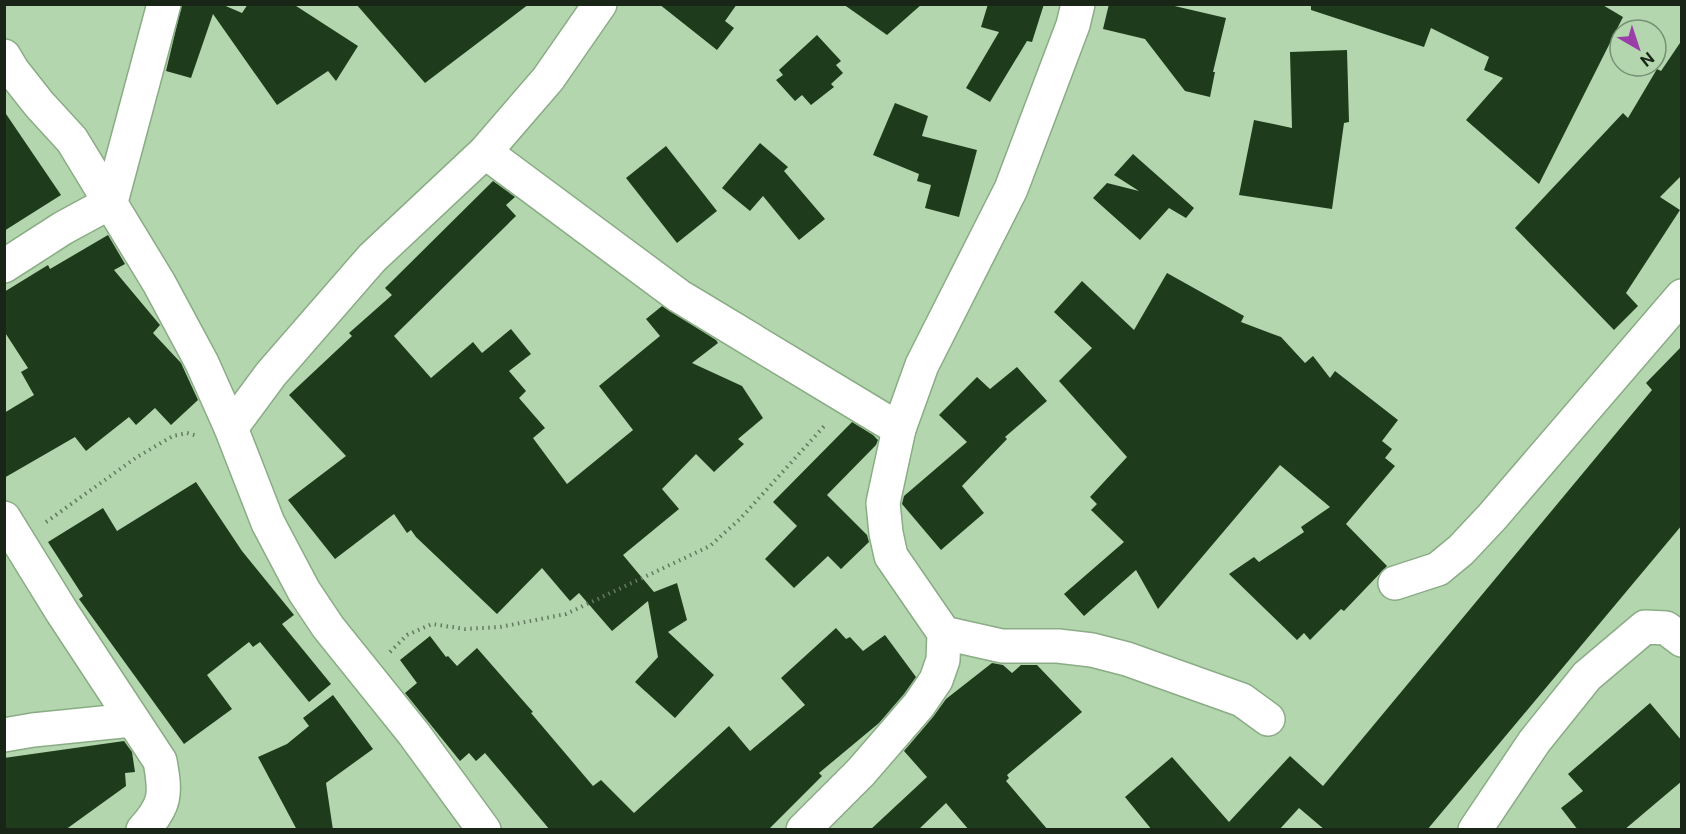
<svg xmlns="http://www.w3.org/2000/svg" width="1686" height="834" font-family="'Public Sans',sans-serif">
<style>
.building{fill:#1e3c1b}
.lines{fill:none;stroke-linecap:round;stroke-linejoin:round}
.minor-casing{stroke:#8aac85;stroke-width:36}
.path{stroke:#637a60;stroke-width:4;stroke-dasharray:1.5 4.5;stroke-linecap:butt}
.minor{stroke:#fff;stroke-width:33}
</style>
<rect width="100%" height="100%" fill="#b3d6af"/>
<g class="building">
<path d="M 182,4 L 221,4 L 242,13 L 248,4 L 293,4 L 358,46 L 336,81 L 328,71 L 277,105 L 213,14 L 191,78 L 166,71 Z"/>
<path d="M 356,4 L 529,4 L 425,83 Z"/>
<path d="M 659,4 L 737,4 L 725,21 L 734,28 L 717,50 Z"/>
<path d="M 843,4 L 922,4 L 887,35 Z"/>
<path d="M 988,4 L 1044,4 L 1032,42 L 1027,41 L 990,102 L 966,88 L 999,32 L 981,27 Z"/>
<path d="M 1109,4 L 1166,4 L 1226,18 L 1213,72 L 1215,72 L 1210,97 L 1185,91 L 1145,39 L 1103,29 Z"/>
<path d="M 1311,4 L 1601,4 L 1623,17 L 1539,184 L 1466,120 L 1503,78 L 1484,70 L 1489,57 L 1431,28 L 1424,47 L 1311,10 Z"/>
<path d="M 817,35 L 841,61 L 836,65 L 843,73 L 831,84 L 834,87 L 811,105 L 802,95 L 795,101 L 776,80 L 783,75 L 779,70 Z"/>
<path d="M 1682,40 L 1682,175 L 1660,197 L 1680,210 L 1626,293 L 1638,306 L 1614,330 L 1515,228 L 1623,113 L 1628,118 L 1657,69 L 1661,71 Z"/>
<path d="M 1347,50 L 1349,122 L 1344,123 L 1332,209 L 1239,195 L 1254,120 L 1292,128 L 1290,52 Z"/>
<path d="M 895,103 L 928,116 L 922,136 L 977,150 L 959,217 L 925,208 L 931,185 L 917,181 L 919,174 L 873,155 Z"/>
<path d="M 4,111 L 61,195 L 4,231 Z"/>
<path d="M 760,143 L 788,167 L 784,171 L 825,219 L 799,240 L 763,196 L 750,211 L 722,188 Z"/>
<path d="M 666,146 L 717,211 L 677,243 L 626,178 Z"/>
<path d="M 1133,154 L 1194,208 L 1186,218 L 1169,208 L 1140,240 L 1093,198 L 1107,183 L 1139,191 L 1114,175 Z"/>
<path d="M 493,181 L 515,197 L 506,205 L 516,216 L 394,336 L 431,378 L 473,342 L 482,353 L 511,329 L 531,354 L 509,371 L 526,391 L 519,398 L 545,428 L 533,438 L 567,484 L 633,430 L 599,386 L 660,336 L 646,319 L 662,306 L 716,340 L 718,343 L 692,363 L 742,386 L 763,418 L 738,439 L 744,444 L 714,472 L 696,454 L 662,489 L 679,509 L 623,555 L 654,592 L 677,583 L 687,620 L 668,632 L 714,675 L 675,718 L 635,682 L 658,657 L 648,601 L 612,631 L 579,593 L 570,601 L 542,568 L 497,614 L 416,537 L 411,530 L 407,533 L 394,514 L 335,559 L 288,500 L 346,456 L 289,395 L 352,336 L 349,333 L 392,295 L 385,288 Z"/>
<path d="M 108,235 L 125,264 L 114,270 L 160,325 L 153,333 L 181,363 L 198,400 L 171,425 L 155,408 L 136,425 L 129,417 L 86,451 L 75,437 L 4,478 L 4,413 L 34,395 L 21,372 L 28,368 L 4,331 L 4,292 L 48,265 L 50,269 Z"/>
<path d="M 1167,273 L 1244,316 L 1241,322 L 1281,337 L 1305,363 L 1313,356 L 1330,378 L 1335,371 L 1398,420 L 1382,441 L 1392,449 L 1385,458 L 1395,466 L 1346,524 L 1387,566 L 1344,611 L 1341,609 L 1310,640 L 1304,633 L 1297,640 L 1229,574 L 1254,557 L 1259,562 L 1304,532 L 1301,527 L 1330,507 L 1280,465 L 1158,609 L 1136,570 L 1084,616 L 1064,594 L 1124,542 L 1091,510 L 1097,504 L 1090,497 L 1127,457 L 1059,381 L 1092,348 L 1054,312 L 1082,281 L 1134,330 Z"/>
<path d="M 1682,346 L 1682,525 L 1427,830 L 1325,830 L 1299,808 L 1279,830 L 1152,830 L 1125,797 L 1172,757 L 1229,822 L 1290,756 L 1323,786 L 1652,390 L 1646,383 Z"/>
<path d="M 1017,367 L 1047,401 L 1005,437 L 1007,439 L 962,486 L 984,513 L 941,550 L 902,504 L 904,496 L 967,442 L 939,415 L 977,377 L 990,389 Z"/>
<path d="M 852,422 L 873,435 L 878,440 L 876,445 L 827,495 L 867,535 L 869,542 L 841,569 L 828,556 L 794,588 L 765,559 L 797,526 L 773,502 Z"/>
<path d="M 196,482 L 242,551 L 294,615 L 282,624 L 331,684 L 309,702 L 260,642 L 253,647 L 249,642 L 207,675 L 232,709 L 184,744 L 79,599 L 83,596 L 48,542 L 103,508 L 117,531 Z"/>
<path d="M 836,628 L 846,639 L 850,637 L 863,651 L 885,635 L 916,677 L 904,694 L 879,723 L 819,773 L 822,776 L 768,830 L 550,830 L 485,753 L 476,761 L 469,753 L 460,761 L 405,693 L 417,683 L 400,660 L 430,636 L 446,657 L 448,656 L 457,666 L 477,648 L 533,712 L 531,713 L 593,786 L 601,780 L 634,813 L 729,726 L 750,751 L 805,705 L 781,678 Z"/>
<path d="M 992,663 L 1003,665 L 1012,673 L 1021,665 L 1037,665 L 1082,712 L 1007,775 L 1009,778 L 1006,781 L 1048,830 L 969,830 L 946,803 L 918,830 L 870,830 L 927,777 L 904,751 L 933,717 L 946,699 Z"/>
<path d="M 333,695 L 373,749 L 326,783 L 333,830 L 297,830 L 258,757 L 287,744 L 309,726 L 303,718 Z"/>
<path d="M 1650,703 L 1682,741 L 1682,781 L 1624,830 L 1578,830 L 1561,808 L 1583,791 L 1568,774 Z"/>
<path d="M 124,741 L 132,752 L 135,772 L 125,773 L 126,786 L 65,830 L 4,830 L 4,758 Z"/>
</g>
<g class="lines">
<g class="minor-casing">
<g id="minor">
<path d="M 4,56 L 13,71 L 39,104 L 72,140 L 159,283 L 202,363 L 231,428 L 268,523 L 304,591 L 328,627 L 414,734 L 484,830"/>
<path d="M 485,152 L 679,296 L 899,429"/>
<path d="M 4,266 L 63,228 L 111,202 L 164,4"/>
<path d="M 231,428 L 271,374 L 372,258 L 485,152 L 548,79 L 600,4"/>
<path d="M 4,518 L 62,612 L 160,761 C 166,794 166,805 143,830"/>
<path d="M 1395,583 L 1438,569 L 1461,550 L 1492,517 L 1682,296"/>
<path d="M 944,633 L 1002,646 L 1058,646 L 1092,650 L 1127,659 L 1242,700 L 1268,719"/>
<path d="M 4,735 L 33,730 L 132,720"/>
<path d="M 803,830 L 861,772 L 919,705 L 936,680 L 943,660 L 944,633 L 891,556 L 886,533 L 883,503 L 889,475 L 899,429 L 922,365 L 1011,189 L 1073,25 L 1078,4"/>
<path d="M 1475,830 L 1534,742 L 1587,676 L 1645,627 L 1666,628 L 1682,640"/>
</g>
</g>
<g class="path">
<path d="M 46,522 L 137,457 L 173,436 L 187,433 L 198,436"/>
<path d="M 390,652 L 407,635 L 432,624 L 465,629 L 500,627 L 566,614 L 710,546 L 740,519 L 826,424"/>
</g>
<use href="#minor" class="minor"/>
</g>
<rect width="1686" height="834" fill="none" stroke="#192617" stroke-width="12"/>
<g transform="translate(1638 48) rotate(141)"><circle r="28" fill="#b3d6af" stroke="#759072" stroke-width="1.5"/>
<path d="M0-4.5L10 22L0 15L-10 22Z" fill="#9a3ea8"/>
<text y="-9" font-size="16" font-weight="bold" text-anchor="middle" fill="#192617">N</text>
</g>
</svg>
